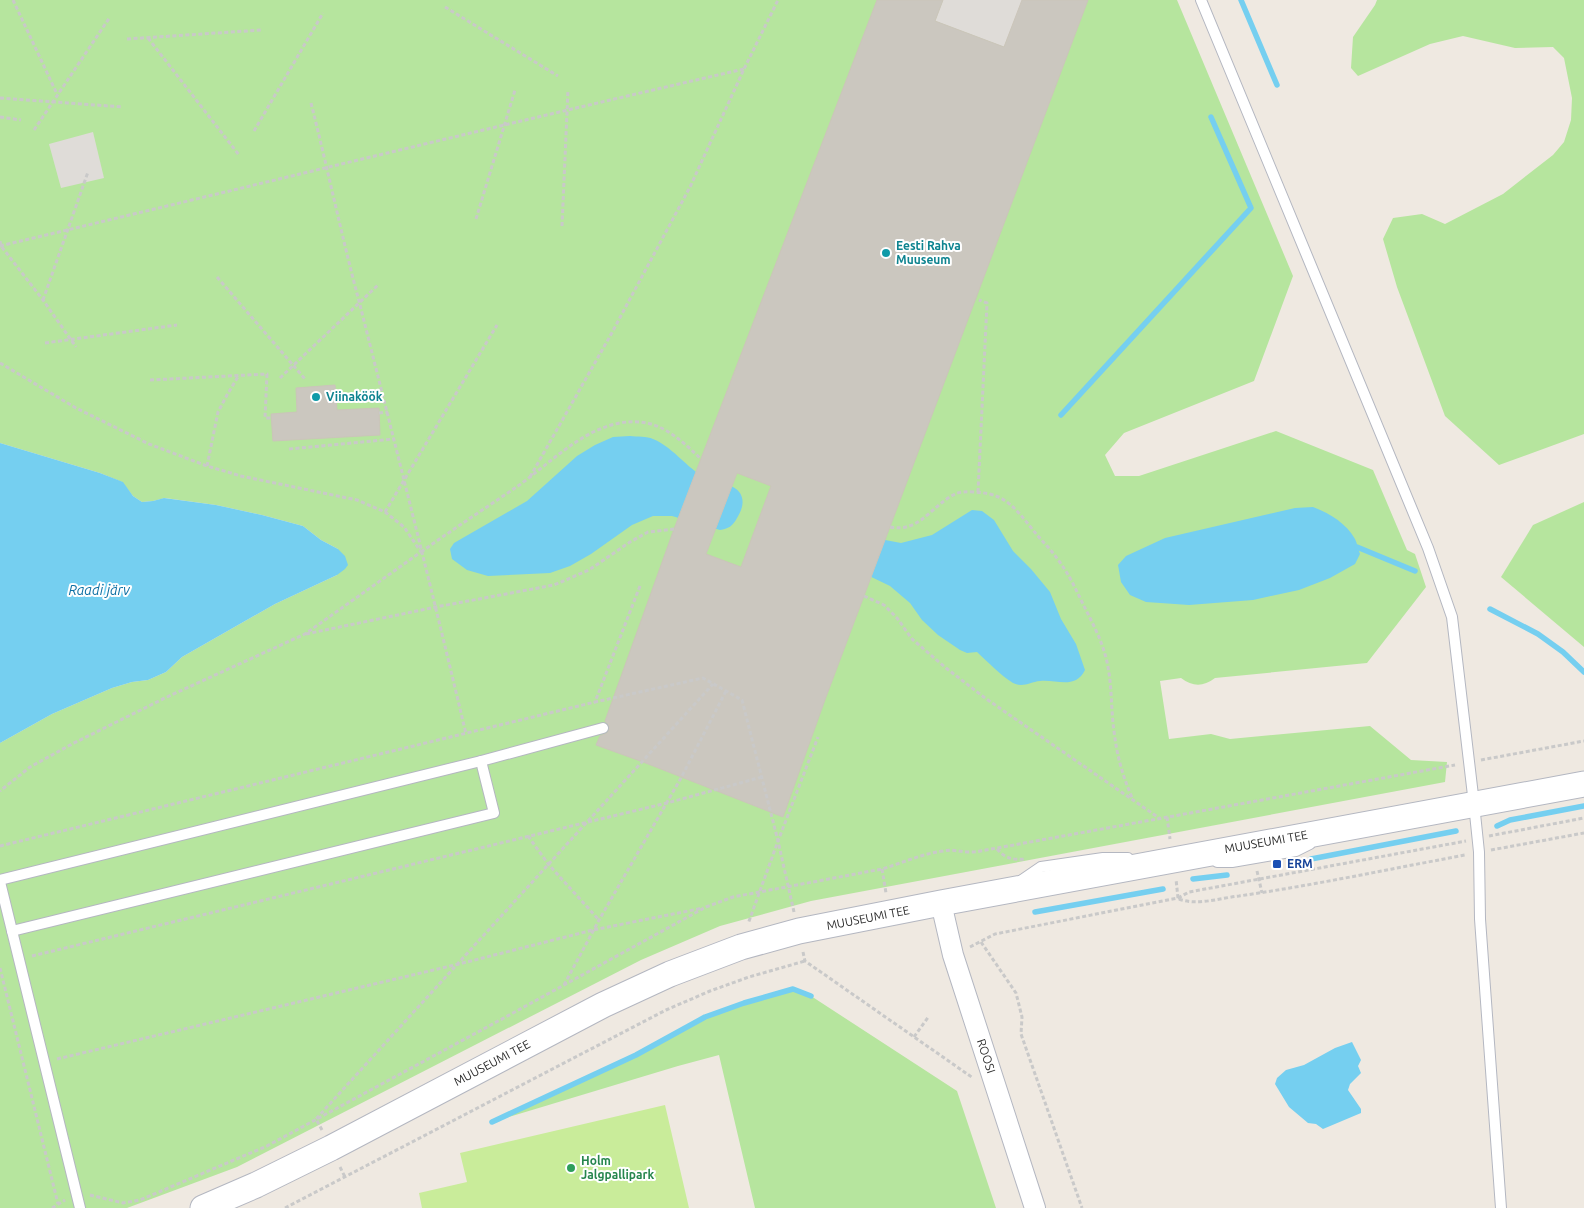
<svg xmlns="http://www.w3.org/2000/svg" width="1584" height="1208" font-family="Ubuntu,sans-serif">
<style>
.green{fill:#b6e59e}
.pitch{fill:#c9ec9a}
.plaza{fill:#dfdcd8}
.water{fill:#75cff0}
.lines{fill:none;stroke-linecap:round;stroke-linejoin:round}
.stream{stroke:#75cff0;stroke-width:5.5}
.building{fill:#cbc7bf;stroke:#cbc5ba;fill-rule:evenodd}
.service-casing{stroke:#b4b7c1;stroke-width:12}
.minor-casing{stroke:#b4b7c1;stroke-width:22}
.tertiary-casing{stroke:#b4b7c1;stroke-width:27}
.path{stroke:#c9c9c9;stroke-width:3;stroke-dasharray:4 2.5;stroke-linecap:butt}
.service{stroke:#fff;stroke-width:10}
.minor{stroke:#fff;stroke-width:20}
.tertiary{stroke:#fff;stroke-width:25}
.culture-dot{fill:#0f9aa8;stroke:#fff;stroke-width:2}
.transit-dot{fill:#1a4fb4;stroke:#fff;stroke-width:2}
.leisure-dot{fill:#2e9e5b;stroke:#fff;stroke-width:2}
.labels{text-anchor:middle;stroke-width:4;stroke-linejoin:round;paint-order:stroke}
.culture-label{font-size:12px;font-weight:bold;fill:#0d838f;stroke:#fff;text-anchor:start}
.street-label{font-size:12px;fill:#2e2e2e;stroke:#fff}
.transit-label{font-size:12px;font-weight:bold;fill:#164399;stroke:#fff;text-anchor:start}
.leisure-label{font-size:12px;font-weight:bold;fill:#27864d;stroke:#fff;text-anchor:start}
.water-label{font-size:14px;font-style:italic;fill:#0d6fa3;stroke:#fff}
</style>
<rect width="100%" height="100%" fill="#efe9e1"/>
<g class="green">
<path d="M 0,0 L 1177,0 L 1293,276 L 1254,381 L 1124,433 L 1105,455 L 1115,476 L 1139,476 L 1276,431 L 1373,470 L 1407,550 L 1415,554 L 1426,587 L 1367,663 L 1215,678 C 1203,687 1193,687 1181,678 L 1160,681 L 1169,739 L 1211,734 L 1230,739 L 1370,726 L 1411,760 L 1447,762 L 1445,782 L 811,901 L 720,926 L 641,960 L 237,1167 L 127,1208 L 0,1208 L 0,743 L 52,714 L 112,688 L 132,682 L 148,680 L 166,672 L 182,657 L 275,604 L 337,575 L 338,549 L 321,540 L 303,526 L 262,515 L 216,505 L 165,498 L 153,501 L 142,502 L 133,496 L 122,482 L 100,473 L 0,443 Z"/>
<path d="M 1377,0 L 1584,0 L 1584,434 L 1499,465 L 1445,416 L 1397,287 L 1383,239 L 1393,218 L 1422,214 L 1445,224 L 1503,194 L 1553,155 L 1564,142 L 1571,120 L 1572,98 L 1564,58 L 1553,47 L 1515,48 L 1463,36 L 1430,44 L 1358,76 L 1351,68 L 1353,37 L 1375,5 Z"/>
<path d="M 1584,502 L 1584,647 L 1501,577 L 1533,525 Z"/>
<path d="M 793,989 L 811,996 L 957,1091 L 996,1208 L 755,1208 L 719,1055 L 678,1066 L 492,1122 L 636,1055 L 705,1017 L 744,1003 Z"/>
</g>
<path class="pitch" d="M 665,1105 L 689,1208 L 422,1208 L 419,1193 L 467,1182 L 460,1153 Z"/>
<g class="plaza">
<path d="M 943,0 L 1023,0 L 1004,47 L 935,21 Z"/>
<path d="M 93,132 L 104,178 L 61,188 L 49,144 Z"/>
</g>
<g class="water">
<path d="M 630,436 C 637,437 647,436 653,439 C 675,448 689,472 712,481 C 721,484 734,484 740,493 C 745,501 742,510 737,518 C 733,526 728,529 720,530 L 672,516 L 653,516 L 632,525 L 591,554 L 570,566 L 550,573 L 488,576 L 467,570 L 452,559 L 450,549 L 454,543 L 527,501 L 577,456 L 595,445 L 613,437 Z"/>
<path d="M 0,443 L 100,473 L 123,482 L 133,496 L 142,502 L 153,501 L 164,498 L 216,505 L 262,515 L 303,526 L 321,540 L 338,549 L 345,556 L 348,565 L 345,569 L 337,575 L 275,604 L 182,657 L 166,672 L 148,680 L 132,682 L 112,688 L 52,714 L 0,743 Z"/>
<path d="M 1313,507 C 1329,513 1346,523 1355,539 C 1357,543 1358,549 1360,554 L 1355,564 L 1330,578 L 1299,590 L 1253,600 L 1189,605 L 1146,602 L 1130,595 L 1121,582 L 1118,565 L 1126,556 L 1165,538 L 1295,508 Z"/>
<path d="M 972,510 L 982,511 L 994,520 L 1013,551 L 1031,569 L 1050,592 L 1061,619 L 1076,644 L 1085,670 C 1075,690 1056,679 1040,681 C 1030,682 1023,688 1013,683 C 1000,675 988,662 977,652 L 967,653 L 960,650 L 938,635 L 922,620 L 910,603 L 890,586 L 861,572 L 859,535 L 901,543 L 932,535 Z"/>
<path d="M 1352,1042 L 1361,1060 L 1358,1066 L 1361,1073 L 1350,1084 L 1348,1090 L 1361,1109 L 1361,1113 L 1323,1129 L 1316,1124 L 1308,1123 L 1289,1107 L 1275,1084 L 1277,1078 L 1286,1070 L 1304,1065 L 1335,1048 Z"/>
</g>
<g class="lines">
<g class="stream">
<path d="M 1241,0 L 1277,85"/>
<path d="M 1061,415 L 1251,208 L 1211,117"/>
<path d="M 1357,547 L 1415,571"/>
<path d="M 1490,609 L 1538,634 L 1563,652 L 1584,672"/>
<path d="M 1497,826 L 1510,820 L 1584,806"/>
<path d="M 1311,859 L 1456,831"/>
<path d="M 1193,879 L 1227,875"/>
<path d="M 1035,912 L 1163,889"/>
<path d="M 492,1122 L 636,1055 L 705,1017 L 744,1003 L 793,989 L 811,996"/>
</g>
</g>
<g class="building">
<path d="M 877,0 L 943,0 L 935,21 L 1004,47 L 1022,0 L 1088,0 L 826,697 L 783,817 L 643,762 L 596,745 L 600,736 L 607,733 L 609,730 L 609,726 L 605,721 L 674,529 ZM 737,473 L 771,486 L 741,567 L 706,554 Z"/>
<path d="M 335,385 L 337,410 L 379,408 L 380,435 L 273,441 L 271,414 L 297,412 L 296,388 Z"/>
</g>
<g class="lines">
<g class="service-casing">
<g id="service">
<path d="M 1201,0 L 1428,548 L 1452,617 L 1474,804 L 1479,852 L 1480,919 L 1501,1208"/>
<path d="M 1217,862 L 1232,862 L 1296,851 L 1310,844"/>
<path d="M 0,880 L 481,761 L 603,728"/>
<path d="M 1022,880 L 1041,867 L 1103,858 L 1128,858"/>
<path d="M 0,882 L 80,1208"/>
<path d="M 12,931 L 494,813 L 481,761"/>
</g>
</g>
<g class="minor-casing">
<path id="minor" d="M 941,903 L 953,955 L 1035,1208"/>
</g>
<g class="tertiary-casing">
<path id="tertiary" d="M 203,1208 L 256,1185 L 331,1148 L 603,1005 L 670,974 L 741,947 L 799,931 L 941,903 L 1584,784"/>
</g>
<g class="path">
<path d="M 13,0 L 57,94"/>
<path d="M 445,7 L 558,76"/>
<path d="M 148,38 L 239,155"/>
<path d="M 127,39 L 261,30"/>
<path d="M 0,98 L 123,107"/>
<path d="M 311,103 C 328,170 342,238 360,305 C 396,448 432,590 466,734"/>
<path d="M 0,117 L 21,120"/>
<path d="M 34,130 L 110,17"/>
<path d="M 254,131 L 323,13"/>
<path d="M 476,219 L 515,90"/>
<path d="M 562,226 L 568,90"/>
<path d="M 0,241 L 1,246 L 43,300 L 76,347"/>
<path d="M 0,246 C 248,187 495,126 744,69"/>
<path d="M 217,277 L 305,379"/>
<path d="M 43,300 L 88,172"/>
<path d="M 45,343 L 177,325"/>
<path d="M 0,363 L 76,408 L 149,444 L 207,466 L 241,476 L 357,500 L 385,512 L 404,527 L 421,552 L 305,634 L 167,697 L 72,744 L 30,767 L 0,791"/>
<path d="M 280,378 L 378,285"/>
<path d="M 150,380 L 267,374 L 265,418 L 272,418"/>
<path d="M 379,413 L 388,412"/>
<path d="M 289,449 L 394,439"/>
<path d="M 207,466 L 218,412 L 227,395 L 239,375"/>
<path d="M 530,477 L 609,338 L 690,187 L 744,69 L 778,0"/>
<path d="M 978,492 L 987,303 L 979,300"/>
<path d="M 385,512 L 497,325"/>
<path d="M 890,527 C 920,533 932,505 955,494 C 962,490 987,492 996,496 C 1013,502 1026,522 1037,535 C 1045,544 1054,553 1061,564 C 1070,576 1076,590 1083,604 C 1093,624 1104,644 1108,667 C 1112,688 1111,710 1114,731 C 1117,757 1123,777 1133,800"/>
<path d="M 421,552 C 452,530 484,509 515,488 C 553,462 591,418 640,422 C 665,424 684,443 701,459"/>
<path d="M 640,586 L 595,702 L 703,678 L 742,700 L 778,841 L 748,924"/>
<path d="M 864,596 L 884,605 L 897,618 L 912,639 L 946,668 L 985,698 L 1159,818"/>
<path d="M 306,634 L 436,607 L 554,585 L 589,570 L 630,542 L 648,532 L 674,529"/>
<path d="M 1481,760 L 1584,741"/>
<path d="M 1167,817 L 1170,839"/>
<path d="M 528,836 L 549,865 L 599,920"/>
<path d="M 1489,836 L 1584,818"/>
<path d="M 0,846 L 595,702"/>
<path d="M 997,849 C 1006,859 1013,860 1026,859"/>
<path d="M 1491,850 L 1584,833"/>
<path d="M 882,869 L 886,893"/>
<path d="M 1257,871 L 1262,893"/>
<path d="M 1178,898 L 1189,892 L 1466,841"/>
<path d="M 1179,899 C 1197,906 1220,898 1239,896 C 1315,885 1390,869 1465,855"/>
<path d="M 794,912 L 778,841 L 818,737"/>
<path d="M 981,942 L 1016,993 L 1022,1017 L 1021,1034 L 1082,1208"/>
<path d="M 970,947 L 995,934 L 1178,898 L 1176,879"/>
<path d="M 803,952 L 805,961 L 973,1078"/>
<path d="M 32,956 L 667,803 L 762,777"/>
<path d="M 0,968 L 58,1204"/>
<path d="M 564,985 L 599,920 L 681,778 L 726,691"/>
<path d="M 914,1037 L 929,1016"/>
<path d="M 57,1059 L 459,964 L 593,930 L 703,908"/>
<path d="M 322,1130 L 316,1119 L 713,684"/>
<path d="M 340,1167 L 345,1177"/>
<path d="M 90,1195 L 123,1203 L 140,1200 L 267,1146 L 513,1013 L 706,907 L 733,897 L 882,869 C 902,863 921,854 943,851 C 953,849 961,852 971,852 C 976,852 981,851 986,850 L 1455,765"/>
<path d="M 52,1208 L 65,1200"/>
<path d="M 285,1208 L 666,1010 L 710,991 L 749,977 L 805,961"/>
</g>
<use href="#service" class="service"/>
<use href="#minor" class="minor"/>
<use href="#tertiary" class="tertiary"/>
</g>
<g class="culture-dot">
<circle cx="886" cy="253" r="5"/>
<circle cx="316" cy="397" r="5"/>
</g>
<rect class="transit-dot" x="1272" y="859" width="10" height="10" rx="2.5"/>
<circle class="leisure-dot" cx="571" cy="1168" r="5"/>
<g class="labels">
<g class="culture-label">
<text x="896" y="250">Eesti Rahva<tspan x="896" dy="14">Muuseum</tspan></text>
<text x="326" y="401">Viinaköök</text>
</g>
<g class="street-label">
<text transform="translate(1266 842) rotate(-10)" y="4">MUUSEUMI TEE</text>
<text transform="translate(868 918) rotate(-11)" y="4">MUUSEUMI TEE</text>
<text transform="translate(986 1056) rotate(72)" y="4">ROOSI</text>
<text transform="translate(492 1063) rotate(-28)" y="4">MUUSEUMI TEE</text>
</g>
<g class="transit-label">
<text x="1287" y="868">ERM</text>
</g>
<g class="leisure-label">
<text x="581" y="1165">Holm<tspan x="581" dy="14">Jalgpallipark</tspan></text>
</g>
<g class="water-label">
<text x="99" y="595">Raadi järv</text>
</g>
</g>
</svg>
